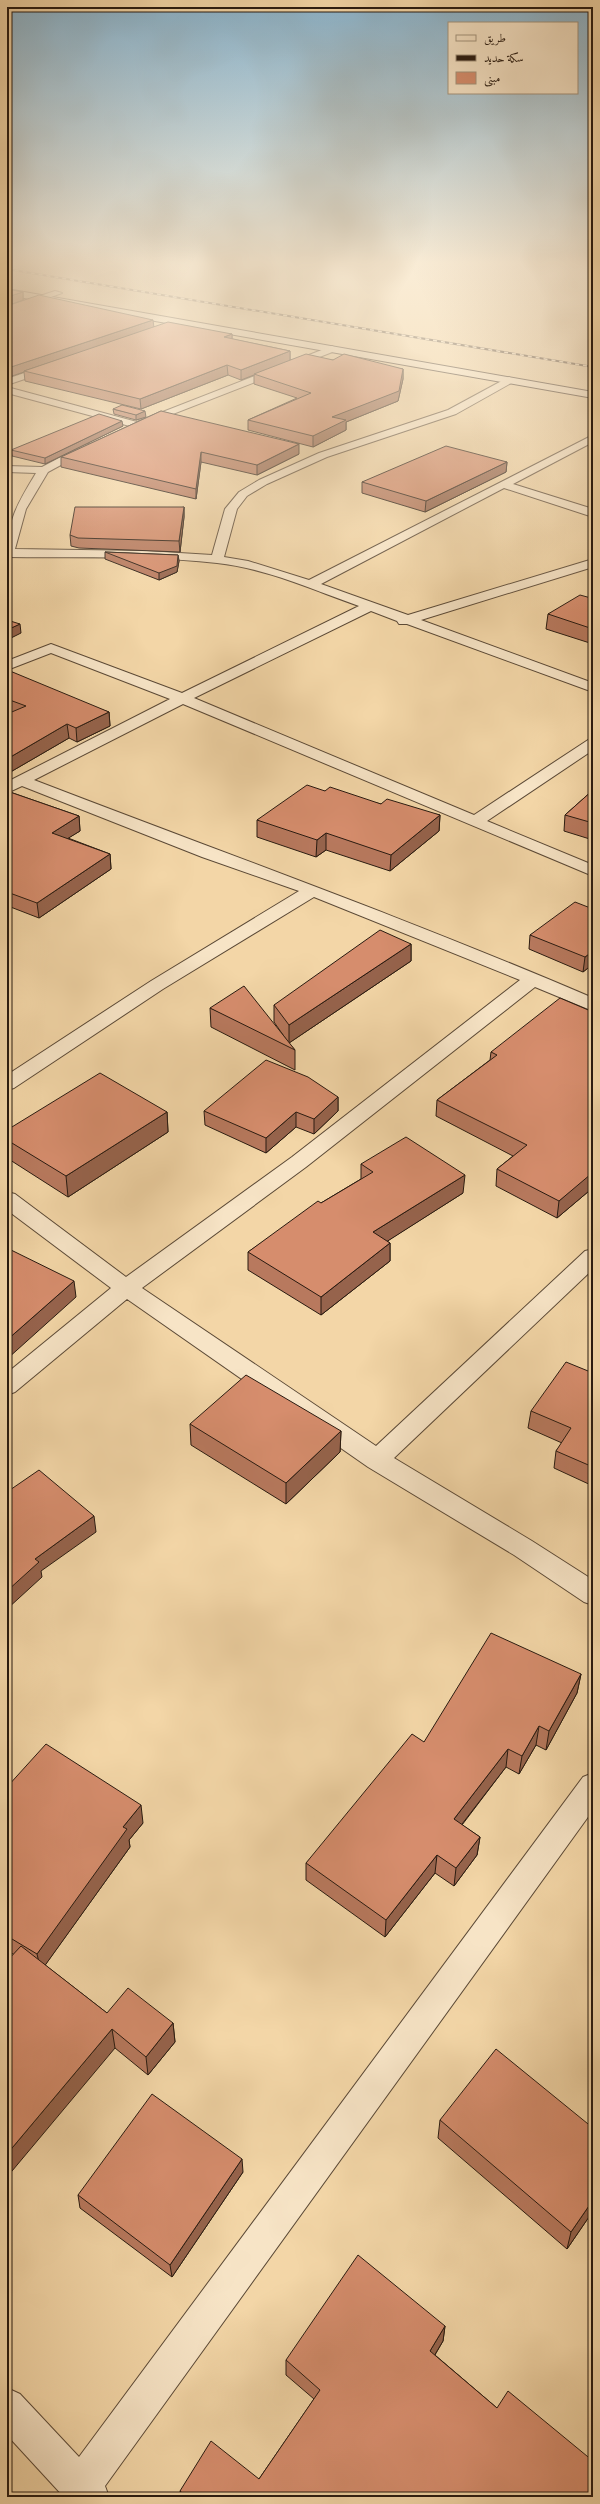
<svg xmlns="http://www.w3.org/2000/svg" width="600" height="2504" font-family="'Libre Bodoni',Amiri,serif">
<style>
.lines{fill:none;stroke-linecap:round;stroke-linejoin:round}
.minor-casing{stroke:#5b4936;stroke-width:2}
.secondary-casing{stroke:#281a10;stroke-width:2}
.minor{fill:#f7e4c6;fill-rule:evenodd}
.secondary{fill:#f7e4c6;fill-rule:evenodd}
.rail-casing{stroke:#281a10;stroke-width:2}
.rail{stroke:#f7e4c6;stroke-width:1.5;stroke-dasharray:4;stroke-linecap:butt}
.wall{fill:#b8795e;stroke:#281a10}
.shaded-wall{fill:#96634c;stroke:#281a10}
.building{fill:#d68d6d;stroke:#281a10}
</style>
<rect width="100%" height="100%" fill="#f3d6a7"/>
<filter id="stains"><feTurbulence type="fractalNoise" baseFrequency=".005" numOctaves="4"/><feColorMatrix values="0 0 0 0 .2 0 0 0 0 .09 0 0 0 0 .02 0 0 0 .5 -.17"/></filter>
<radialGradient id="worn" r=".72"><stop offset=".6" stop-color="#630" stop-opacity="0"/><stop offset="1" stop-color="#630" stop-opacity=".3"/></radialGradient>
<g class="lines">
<g class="minor-casing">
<g id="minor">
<path d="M 55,291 L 62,293 L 7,313 L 7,307 Z"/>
<path d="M 332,346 L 337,349 L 335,351 L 137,428 L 7,393 L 7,387 L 137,422 Z"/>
<path d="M 53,363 L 57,364 L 57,368 L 7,385 L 7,379 Z"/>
<path d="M 509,377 L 514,380 L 513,382 L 456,414 L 327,457 L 267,484 L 247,496 L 237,509 L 224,557 L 248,561 L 309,580 L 593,435 L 593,442 L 513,484 L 593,509 L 593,517 L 504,488 L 321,584 L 408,615 L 593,559 L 593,567 L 421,620 L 593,683 L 593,692 L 407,624 L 399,624 L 397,621 L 371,611 L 194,698 L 474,815 L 588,740 L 593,738 L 593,750 L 487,821 L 593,865 L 593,876 L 183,704 L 34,780 C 221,852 409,919 593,998 L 593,1011 L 535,987 L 306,1167 L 142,1288 L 376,1446 L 585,1251 L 593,1249 L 593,1269 L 394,1458 L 532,1541 L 593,1580 L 593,1605 L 584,1602 L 514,1555 L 368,1467 L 127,1299 L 15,1392 L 7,1395 L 7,1373 L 111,1288 L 7,1210 L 7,1192 L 15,1194 L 126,1277 L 292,1157 L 520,980 L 314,897 L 163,989 L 14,1088 L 7,1090 L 7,1075 L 151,981 L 299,891 L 202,857 L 22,786 L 7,793 L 7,782 L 170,699 L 51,653 L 7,670 L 7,661 L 51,644 L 182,693 L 359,606 C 313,590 265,568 217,563 C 147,555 76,558 7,557 C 7,520 18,503 36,473 L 7,472 L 7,466 L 42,467 L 84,445 L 88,444 L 94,447 L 48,472 L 26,509 L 15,549 L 147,551 L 212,555 L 225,509 L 239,492 L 259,480 L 319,453 L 448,410 Z"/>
<path d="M 593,1773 L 593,1810 L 105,2486 L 109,2497 L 64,2497 L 7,2435 L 7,2388 L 20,2394 L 79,2457 L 583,1777 Z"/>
</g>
</g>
<g class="secondary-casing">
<path id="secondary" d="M 7,289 L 593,392 L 593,398 L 7,295 Z"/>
</g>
<use href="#minor" class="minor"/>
<use href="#secondary" class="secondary"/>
<g class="rail-casing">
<path id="rail" d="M 7,269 L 593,367"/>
</g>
<use href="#rail" class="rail"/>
</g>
<g class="wall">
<path d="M 7,289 L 23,292 L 23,300 L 154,327 L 232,334 L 232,339 L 290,351 L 290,360 L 333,360 L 403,369 L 403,379 L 398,401 L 346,422 L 346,430 L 313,447 L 248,430 L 248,420 L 297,398 L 254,384 L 254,375 L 241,380 L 228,375 L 141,409 L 25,381 L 24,372 L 9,377 L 7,376 Z"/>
<path d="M 113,409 L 146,417 L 136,420 L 114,414 Z"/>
<path d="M 161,411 L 299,454 L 257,475 L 201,462 L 196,499 L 61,467 L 61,457 Z"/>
<path d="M 123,426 L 45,464 L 12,456 L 11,450 Z"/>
<path d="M 507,462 L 506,472 L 425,512 L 362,493 L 362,482 Z"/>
<path d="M 184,507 L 184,517 L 180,552 L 79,548 L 71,546 L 70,535 Z"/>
<path d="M 105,552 L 178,555 L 179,561 L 177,572 L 159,580 L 105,559 Z"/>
<path d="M 593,597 L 593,644 L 546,629 L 548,614 Z"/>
<path d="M 7,679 L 109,712 L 110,726 L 77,742 L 69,738 L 7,774 L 7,714 L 10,713 L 7,712 Z"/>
<path d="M 593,790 L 593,840 L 564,831 L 565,815 Z"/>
<path d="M 7,791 L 79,816 L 80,831 L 68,838 L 110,854 L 111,869 L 39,918 L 8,906 L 7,907 Z"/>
<path d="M 325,791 L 381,804 L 440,815 L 439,831 L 390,871 L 326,850 L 316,857 L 257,837 L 257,820 Z"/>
<path d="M 593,909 L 593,964 L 583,972 L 529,949 L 530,935 Z"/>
<path d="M 411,944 L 411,961 L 289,1043 L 295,1050 L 295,1070 L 211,1027 L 210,1008 L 288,1042 L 274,1022 L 274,1005 Z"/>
<path d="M 593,1012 L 593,1183 L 589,1186 L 589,1191 L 557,1218 L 496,1186 L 497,1169 L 513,1156 L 436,1116 L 437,1100 L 490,1060 L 491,1052 Z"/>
<path d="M 338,1097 L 338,1111 L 314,1134 L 296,1127 L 266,1153 L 205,1125 L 204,1111 Z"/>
<path d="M 167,1112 L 168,1132 L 68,1197 L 7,1158 L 7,1130 Z"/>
<path d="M 361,1164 L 463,1193 L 387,1241 L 390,1243 L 390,1261 L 321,1315 L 248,1270 L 248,1252 L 321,1203 L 361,1179 Z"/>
<path d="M 593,1373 L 593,1486 L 554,1468 L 556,1451 L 562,1443 L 528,1428 L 531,1411 Z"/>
<path d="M 190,1424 L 341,1431 L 340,1452 L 286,1504 L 191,1445 Z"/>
<path d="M 581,1674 L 577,1693 L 546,1750 L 536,1745 L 519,1774 L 506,1767 L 462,1825 L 480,1837 L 477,1855 L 454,1886 L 435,1873 L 385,1937 L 306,1880 L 306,1863 L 424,1742 Z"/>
<path d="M 7,1787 L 143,1823 L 129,1840 L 130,1847 L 45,1965 L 107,2013 L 173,2023 L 175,2042 L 148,2075 L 115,2048 L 13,1954 L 7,1951 Z"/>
<path d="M 440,2120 L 593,2128 L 593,2211 L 567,2249 L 438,2138 Z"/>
<path d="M 243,2172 L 172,2277 L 80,2208 L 78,2195 Z"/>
<path d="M 445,2326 L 443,2341 L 435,2355 L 497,2408 L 593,2497 L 181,2497 L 180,2491 L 259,2479 L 314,2399 L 286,2375 L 286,2360 Z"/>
</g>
<g class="shaded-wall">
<path d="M 23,292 L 23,300 L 7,306 L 7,297 Z"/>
<path d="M 153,320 L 154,328 L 24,371 L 24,372 L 9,377 L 8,368 Z"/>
<path d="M 232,334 L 232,344 L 224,337 Z"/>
<path d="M 290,351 L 290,361 L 241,380 L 241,370 Z"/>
<path d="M 227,365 L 228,375 L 141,409 L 140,399 Z"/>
<path d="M 403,369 L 403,379 L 398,401 L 346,422 L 346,430 L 313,447 L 313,436 L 332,417 Z"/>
<path d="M 145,411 L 146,417 L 136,420 L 136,415 Z"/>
<path d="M 122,421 L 123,426 L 45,464 L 45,458 Z"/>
<path d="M 299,444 L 299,454 L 257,475 L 257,465 Z"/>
<path d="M 8,446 L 9,456 L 7,459 L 7,448 Z"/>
<path d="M 201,452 L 201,462 L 196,499 L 196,489 Z"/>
<path d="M 507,462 L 506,472 L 425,512 L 426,501 Z"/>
<path d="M 184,507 L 184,517 L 180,552 L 179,541 Z"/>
<path d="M 178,555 L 179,561 L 177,572 L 159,580 L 159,573 Z"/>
<path d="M 20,624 L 21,633 L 7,640 L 7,630 Z"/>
<path d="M 109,712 L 110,726 L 77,742 L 76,728 Z"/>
<path d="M 67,724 L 69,738 L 7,774 L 7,759 Z"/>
<path d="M 440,815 L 439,831 L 390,871 L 391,855 Z"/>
<path d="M 79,816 L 80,831 L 54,847 L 52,833 Z"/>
<path d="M 326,833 L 326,850 L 316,857 L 317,840 Z"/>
<path d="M 110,854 L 111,869 L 39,918 L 37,903 Z"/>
<path d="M 411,944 L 411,961 L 289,1043 L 289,1025 Z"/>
<path d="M 593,951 L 593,964 L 583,972 L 585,957 Z"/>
<path d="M 338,1097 L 338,1111 L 314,1134 L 314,1119 Z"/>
<path d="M 167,1112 L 168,1132 L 68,1197 L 66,1176 Z"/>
<path d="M 296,1112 L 296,1127 L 266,1153 L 266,1138 Z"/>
<path d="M 593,1169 L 593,1183 L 589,1186 L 589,1191 L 557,1218 L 559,1201 Z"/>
<path d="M 465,1175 L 463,1193 L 372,1251 L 373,1232 Z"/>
<path d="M 390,1243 L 390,1261 L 321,1315 L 321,1297 Z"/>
<path d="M 74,1281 L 76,1297 L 7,1359 L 7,1340 Z"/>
<path d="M 341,1431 L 340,1452 L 286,1504 L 286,1483 Z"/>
<path d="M 94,1516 L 96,1532 L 41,1571 L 42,1577 L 7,1609 L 7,1591 L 35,1559 Z"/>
<path d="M 581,1674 L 577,1693 L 546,1750 L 549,1731 Z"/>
<path d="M 539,1726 L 536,1745 L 519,1774 L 522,1756 Z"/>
<path d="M 508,1749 L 506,1767 L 452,1837 L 454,1819 Z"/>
<path d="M 141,1805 L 143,1823 L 129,1840 L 130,1847 L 41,1971 L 37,1954 L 123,1827 Z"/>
<path d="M 480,1837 L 477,1855 L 454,1886 L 456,1868 Z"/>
<path d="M 437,1855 L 435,1873 L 385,1937 L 386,1920 Z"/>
<path d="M 173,2023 L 175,2042 L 148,2075 L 146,2057 Z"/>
<path d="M 112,2029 L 115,2048 L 7,2177 L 7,2154 Z"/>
<path d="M 242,2159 L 243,2172 L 172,2277 L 170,2265 Z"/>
<path d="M 593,2200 L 593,2211 L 567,2249 L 571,2232 Z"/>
<path d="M 445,2326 L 443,2341 L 428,2366 L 430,2351 Z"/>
</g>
<g class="building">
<path d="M 7,289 L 23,292 L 7,297 Z"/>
<path d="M 39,295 L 153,320 L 8,368 L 7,368 L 7,306 Z"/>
<path d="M 168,322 L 232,334 L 224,337 L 290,351 L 241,370 L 227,365 L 140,399 L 24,371 Z"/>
<path d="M 306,354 L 333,360 L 344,354 L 403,369 L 399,391 L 332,417 L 346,420 L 313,436 L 248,420 L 311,393 L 254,374 Z"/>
<path d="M 122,405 L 145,411 L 136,415 L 113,409 Z"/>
<path d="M 161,411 L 299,444 L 257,465 L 201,452 L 196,489 L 61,457 Z"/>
<path d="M 99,414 L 122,421 L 45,458 L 11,450 Z"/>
<path d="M 446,446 L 507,462 L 426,501 L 362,482 Z"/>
<path d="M 75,507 L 184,507 L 179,541 L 78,538 L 70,535 Z"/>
<path d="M 105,552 L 178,555 L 177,566 L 159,573 Z"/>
<path d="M 580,595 L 591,598 L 593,597 L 593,629 L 548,614 Z"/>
<path d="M 7,620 L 20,624 L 7,630 Z"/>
<path d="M 10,671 L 109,712 L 76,728 L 67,724 L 7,759 L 7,714 L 26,706 L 7,699 L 7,679 Z"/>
<path d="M 307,785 L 325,791 L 330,787 L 381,804 L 387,799 L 440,815 L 391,855 L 326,833 L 317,840 L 257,820 Z"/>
<path d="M 593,790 L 593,823 L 565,815 Z"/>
<path d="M 7,791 L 79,816 L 52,833 L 110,854 L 37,903 L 7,892 Z"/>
<path d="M 575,902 L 593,909 L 593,951 L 585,957 L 530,935 Z"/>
<path d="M 380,930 L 411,944 L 289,1025 L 274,1005 Z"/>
<path d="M 244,986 L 295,1050 L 210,1008 Z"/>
<path d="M 560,998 L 593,1012 L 593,1169 L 588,1173 L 591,1174 L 559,1201 L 497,1169 L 527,1145 L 437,1100 L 497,1055 L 491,1052 Z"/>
<path d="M 266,1060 L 308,1077 L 338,1097 L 314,1119 L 296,1112 L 266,1138 L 204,1111 Z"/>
<path d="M 100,1073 L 167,1112 L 66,1176 L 7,1140 L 7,1130 Z"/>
<path d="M 406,1137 L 465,1175 L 373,1232 L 390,1243 L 321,1297 L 248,1252 L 318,1201 L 321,1203 L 373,1172 L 361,1164 Z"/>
<path d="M 9,1249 L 74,1281 L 7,1340 L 7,1251 Z"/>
<path d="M 566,1362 L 593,1373 L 593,1467 L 556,1451 L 571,1428 L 531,1411 Z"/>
<path d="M 246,1375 L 341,1431 L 286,1483 L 190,1424 Z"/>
<path d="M 39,1470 L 94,1516 L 35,1559 L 39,1562 L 7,1591 L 7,1492 Z"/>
<path d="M 491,1633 L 581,1674 L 549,1731 L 539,1726 L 522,1756 L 508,1749 L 454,1819 L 480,1837 L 456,1868 L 437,1855 L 386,1920 L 306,1863 L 412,1734 L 424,1742 Z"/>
<path d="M 46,1744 L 141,1805 L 123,1827 L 127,1829 L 37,1954 L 7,1936 L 7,1787 Z"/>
<path d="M 21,1946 L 107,2013 L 128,1988 L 173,2023 L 146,2057 L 112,2029 L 7,2154 L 7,1961 Z"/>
<path d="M 496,2049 L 593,2128 L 593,2200 L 571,2232 L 440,2120 Z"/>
<path d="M 152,2094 L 242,2159 L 170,2265 L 78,2195 Z"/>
<path d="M 358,2255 L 445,2326 L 430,2351 L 497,2408 L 508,2391 L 593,2461 L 593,2497 L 187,2497 L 180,2491 L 211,2441 L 259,2479 L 320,2390 L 286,2360 Z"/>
</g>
<linearGradient id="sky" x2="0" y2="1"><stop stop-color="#8ab6d1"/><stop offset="0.43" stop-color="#faedd7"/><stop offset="1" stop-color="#faedd7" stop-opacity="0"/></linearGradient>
<rect width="600" height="611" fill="url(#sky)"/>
<rect width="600" height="2504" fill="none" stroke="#f3d6a7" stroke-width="24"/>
<rect x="8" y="8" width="584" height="2488" fill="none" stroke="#281a10" stroke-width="2"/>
<rect x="12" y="12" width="576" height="2480" fill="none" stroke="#281a10"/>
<rect x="448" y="22" width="130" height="72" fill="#f7e4c6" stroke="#a4937d"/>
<rect x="456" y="35" width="20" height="6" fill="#f7e4c6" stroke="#a4937d"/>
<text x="484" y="42" font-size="12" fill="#281a10">طريق</text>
<rect x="456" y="55" width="20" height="6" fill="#281a10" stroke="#a4937d"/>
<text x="484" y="62" font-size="12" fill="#281a10">سكة حديد</text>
<rect x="456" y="72" width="20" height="12" fill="#d68d6d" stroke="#a4937d"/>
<text x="484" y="82" font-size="12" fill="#281a10">مبنى</text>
<rect width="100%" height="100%" filter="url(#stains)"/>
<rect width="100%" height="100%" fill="url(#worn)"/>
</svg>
